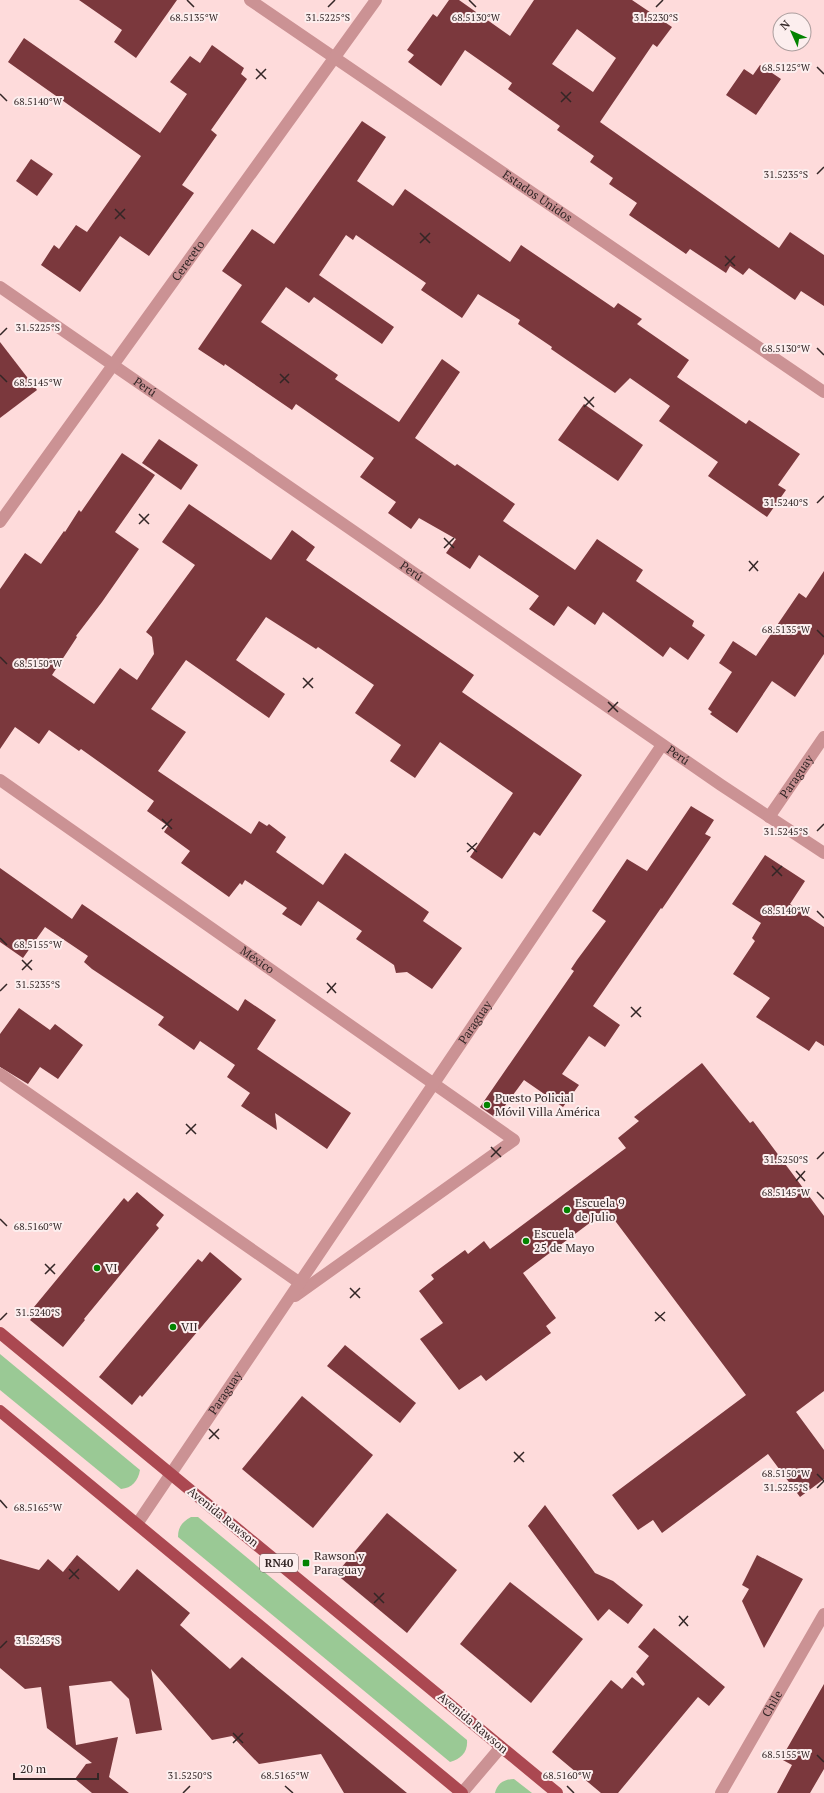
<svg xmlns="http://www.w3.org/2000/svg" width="824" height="1793" font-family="'PT Serif',serif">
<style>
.green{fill:#9ac995}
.building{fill:#7b383d;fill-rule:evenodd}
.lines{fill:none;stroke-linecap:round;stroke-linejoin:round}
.street{stroke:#cb9294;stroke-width:12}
.primary{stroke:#ab4851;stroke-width:12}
.ticks{fill:none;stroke:#332626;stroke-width:1.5}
.poi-dot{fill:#038300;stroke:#fceeee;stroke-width:1.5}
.labels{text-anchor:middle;stroke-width:4;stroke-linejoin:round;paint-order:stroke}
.shield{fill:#fceeee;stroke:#6f6262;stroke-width:1}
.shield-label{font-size:11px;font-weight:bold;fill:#332626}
.street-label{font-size:12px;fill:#332626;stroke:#fceeee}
.poi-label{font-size:12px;fill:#332626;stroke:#fceeee;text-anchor:start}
.ticks-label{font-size:10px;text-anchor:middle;fill:#332626;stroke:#fceeee;stroke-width:4;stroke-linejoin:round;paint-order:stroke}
</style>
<rect width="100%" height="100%" fill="#fedbdb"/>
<g class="green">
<path d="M 0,1354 L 140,1470 C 138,1481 132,1488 121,1489 L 0,1390 Z"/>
<path d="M 191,1517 L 198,1517 L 467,1740 C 468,1752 461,1759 450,1762 L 178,1537 C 178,1527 182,1522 191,1517 Z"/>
<path d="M 514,1779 L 532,1793 L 495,1793 C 497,1783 505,1779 514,1779 Z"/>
</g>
<g class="building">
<path d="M 79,0 L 177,0 L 136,58 L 114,42 L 122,30 Z"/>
<path d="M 449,0 L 459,0 L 510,36 L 534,0 L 632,0 L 672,27 L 657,47 L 653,44 L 600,122 L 779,248 L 790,232 L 824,255 L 824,306 L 801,291 L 795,300 L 749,268 L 743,275 L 730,266 L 726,273 L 690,249 L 686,254 L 629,215 L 637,203 L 609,184 L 613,178 L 590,162 L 594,156 L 557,130 L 560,126 L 508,89 L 512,83 L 465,50 L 441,86 L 408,62 L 414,55 L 407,50 L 433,14 L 437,17 ZM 577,29 L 616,58 L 593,92 L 552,64 Z"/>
<path d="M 24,38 L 160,133 L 187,94 L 170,82 L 190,56 L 200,63 L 212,45 L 244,68 L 241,74 L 247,79 L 211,130 L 217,135 L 182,185 L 194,193 L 149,256 L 120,236 L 80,292 L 41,265 L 54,245 L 59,249 L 76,225 L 87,232 L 141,156 L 8,62 Z"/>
<path d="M 760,65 L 781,79 L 756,115 L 726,95 L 744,69 L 753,75 Z"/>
<path d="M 362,121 L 386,137 L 357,181 L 393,206 L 405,189 L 510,262 L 521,245 L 614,308 L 618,303 L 642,319 L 637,324 L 689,360 L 677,377 L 746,424 L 749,420 L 800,454 L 778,485 L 786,490 L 767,517 L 708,476 L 718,462 L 659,421 L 670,406 L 630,378 L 615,393 L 551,349 L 552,347 L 518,324 L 520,320 L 478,294 L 462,318 L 421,290 L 426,283 L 356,235 L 353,240 L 346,235 L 319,275 L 394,327 L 382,344 L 314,297 L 309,303 L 286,287 L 261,322 L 338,375 L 335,379 L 399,422 L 442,359 L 460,372 L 415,438 L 455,466 L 457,464 L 515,504 L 503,521 L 575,570 L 597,539 L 643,570 L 636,581 L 694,621 L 692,626 L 705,635 L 688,660 L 670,647 L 663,657 L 603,612 L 595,625 L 568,606 L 554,626 L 529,609 L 539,596 L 479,555 L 470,569 L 446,553 L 456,539 L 419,518 L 411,529 L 388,513 L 396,502 L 360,477 L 374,458 L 296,404 L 292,410 L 225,364 L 224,366 L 198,349 L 242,285 L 222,271 L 252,229 L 274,244 Z"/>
<path d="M 31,159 L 53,174 L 37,196 L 16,181 Z"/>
<path d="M 0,342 L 37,390 L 0,418 Z"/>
<path d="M 584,404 L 643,445 L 618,481 L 558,440 Z"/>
<path d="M 159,439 L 198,465 L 181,490 L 142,463 Z"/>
<path d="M 122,453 L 155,475 L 115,532 L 139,549 L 102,602 L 76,636 L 77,637 L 52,675 L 94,704 L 120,668 L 137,680 L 154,654 L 152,637 L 146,632 L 195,565 L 162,542 L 189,504 L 271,560 L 292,530 L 315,547 L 306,560 L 474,675 L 462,692 L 582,775 L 540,836 L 534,832 L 502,879 L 470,857 L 513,793 L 440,742 L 415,778 L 390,761 L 401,745 L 355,713 L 374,685 L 318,647 L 316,649 L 266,617 L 236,660 L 285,694 L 269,718 L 186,660 L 151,709 L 186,732 L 158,771 L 251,834 L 259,821 L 267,826 L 269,824 L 286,837 L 276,852 L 323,885 L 345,853 L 429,912 L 423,921 L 462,948 L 432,989 L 407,972 L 396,973 L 394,965 L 356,939 L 362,931 L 318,901 L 301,926 L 282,914 L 287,908 L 245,880 L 242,885 L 240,883 L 229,897 L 181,863 L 190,851 L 164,832 L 168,826 L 147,811 L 154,801 L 81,749 L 79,751 L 49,730 L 39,744 L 15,727 L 0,749 L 0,589 L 25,553 L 41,564 L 64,531 L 65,532 L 79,510 L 81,512 Z"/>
<path d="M 824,571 L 824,654 L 795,697 L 772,681 L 737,733 L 710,714 L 712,712 L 708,709 L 732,672 L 719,663 L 733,641 L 756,656 L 799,593 L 806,598 Z"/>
<path d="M 691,806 L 714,820 L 705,834 L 711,837 L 662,909 L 661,908 L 593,1006 L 620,1025 L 605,1047 L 589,1036 L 562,1074 L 579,1085 L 563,1107 L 524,1080 L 496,1118 L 480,1107 L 574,971 L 571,969 L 577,960 L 606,921 L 592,911 L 627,859 L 647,871 Z"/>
<path d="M 765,855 L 805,881 L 790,904 L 824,927 L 824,1046 L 816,1041 L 809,1051 L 756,1017 L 770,998 L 733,974 L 755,941 L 752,938 L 761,923 L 732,904 Z"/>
<path d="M 0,868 L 72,919 L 82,904 L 238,1011 L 245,999 L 276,1020 L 257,1049 L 351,1113 L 327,1149 L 275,1113 L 277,1130 L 241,1106 L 250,1093 L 227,1077 L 235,1065 L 200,1041 L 194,1050 L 158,1025 L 164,1017 L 92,969 L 84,962 L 88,956 L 45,927 L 23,958 L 0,942 Z"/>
<path d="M 19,1008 L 50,1030 L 55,1024 L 83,1045 L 58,1079 L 40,1067 L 28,1084 L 0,1067 L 0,1034 Z"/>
<path d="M 702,1063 L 750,1123 L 753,1121 L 824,1216 L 824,1391 L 796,1412 L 824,1450 L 824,1479 L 800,1497 L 768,1454 L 662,1533 L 653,1520 L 638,1530 L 612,1495 L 746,1395 L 607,1210 L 523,1273 L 556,1318 L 546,1326 L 551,1333 L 486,1381 L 481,1375 L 459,1390 L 420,1339 L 443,1323 L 419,1291 L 434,1279 L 431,1275 L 465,1250 L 468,1254 L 484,1241 L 490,1249 L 626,1148 L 618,1138 L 639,1121 L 634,1117 Z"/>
<path d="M 137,1192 L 164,1215 L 156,1225 L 159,1228 L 84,1319 L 85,1320 L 63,1347 L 30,1320 L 38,1310 L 34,1307 L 124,1198 L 128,1202 Z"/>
<path d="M 210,1252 L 242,1279 L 142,1397 L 140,1395 L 132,1405 L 99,1377 L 198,1259 L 202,1262 Z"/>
<path d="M 345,1345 L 416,1403 L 400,1423 L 327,1366 Z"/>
<path d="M 302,1396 L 373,1455 L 313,1528 L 242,1469 Z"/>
<path d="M 545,1505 L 595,1573 L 613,1581 L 643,1605 L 628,1624 L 609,1609 L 598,1621 L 528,1526 Z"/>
<path d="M 387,1513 L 457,1570 L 407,1633 L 336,1574 Z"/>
<path d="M 77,1555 L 119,1591 L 137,1569 L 190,1613 L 180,1625 L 230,1669 L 242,1657 L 407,1793 L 344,1793 L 321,1754 L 259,1764 L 232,1736 L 212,1740 L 151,1669 L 162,1730 L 136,1734 L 129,1699 L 111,1681 L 69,1686 L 76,1745 L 118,1737 L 109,1777 L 129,1793 L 92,1793 L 75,1779 L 86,1764 L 92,1763 L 47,1728 L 41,1687 L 25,1689 L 0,1668 L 0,1559 L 39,1570 L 48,1559 L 63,1572 Z"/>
<path d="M 757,1555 L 803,1579 L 764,1648 L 742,1601 L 749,1589 L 742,1585 Z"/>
<path d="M 510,1582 L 583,1639 L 531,1703 L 460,1644 Z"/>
<path d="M 654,1628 L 725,1687 L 709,1706 L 698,1697 L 618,1793 L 601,1793 L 552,1752 L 611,1680 L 622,1689 L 632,1677 L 643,1686 L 645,1684 L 636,1672 L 649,1656 L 638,1647 Z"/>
<path d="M 824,1684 L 824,1769 L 810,1793 L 777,1793 L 792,1765 L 781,1759 Z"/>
</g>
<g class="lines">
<g class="street">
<path id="s1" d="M 250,0 L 824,392"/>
<path id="s2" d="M 0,287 L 721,785 L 824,853"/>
<path id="s3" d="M 0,522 L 376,0"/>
<path id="s4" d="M 0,780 L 514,1140 L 295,1296"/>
<path id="s5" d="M 769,817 L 824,737"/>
<path d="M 0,1074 L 300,1283"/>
<path id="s6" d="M 137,1524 L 662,745"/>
<path d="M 462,1793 L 501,1747"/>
<path id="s7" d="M 721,1793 L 824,1614"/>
</g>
<g class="primary">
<path d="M 0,1333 L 557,1793"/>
<path d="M 0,1411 L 462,1793"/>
</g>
</g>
<path class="ticks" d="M 187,0 L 194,7M 469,0 L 476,7M 328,7 L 335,0M 656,7 L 663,0M 817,67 L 824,74M 256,69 L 266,79M 256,79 L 266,69M 561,92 L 571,102M 0,94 L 7,101M 561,102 L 571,92M 817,174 L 824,167M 115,209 L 125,219M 115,219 L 125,209M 420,233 L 430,243M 420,243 L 430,233M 725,256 L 735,266M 725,266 L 735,256M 0,335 L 7,328M 817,348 L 824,355M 280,374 L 289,383M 0,375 L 7,382M 280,383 L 289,374M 584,397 L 594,407M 584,407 L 594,397M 817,503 L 824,496M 139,514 L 149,524M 139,524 L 149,514M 444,538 L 454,548M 444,548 L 454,538M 749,561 L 758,571M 749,571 L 758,561M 817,630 L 824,637M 0,657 L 7,664M 303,678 L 313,688M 303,688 L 313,678M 608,702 L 618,712M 608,712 L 618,702M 162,819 L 172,829M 162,829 L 172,819M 817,831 L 824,824M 467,843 L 477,852M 467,852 L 477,843M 772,866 L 782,876M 772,876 L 782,866M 817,911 L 824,918M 0,938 L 7,945M 22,960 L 32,970M 22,970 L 32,960M 327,983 L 336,993M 0,991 L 7,984M 327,993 L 336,983M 631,1007 L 641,1017M 631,1017 L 641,1007M 186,1124 L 196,1134M 186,1134 L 196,1124M 491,1147 L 501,1157M 491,1157 L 501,1147M 817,1159 L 824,1152M 796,1171 L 805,1181M 796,1181 L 805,1171M 817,1192 L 824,1199M 0,1219 L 7,1226M 45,1264 L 55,1274M 45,1274 L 55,1264M 350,1288 L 360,1298M 350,1298 L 360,1288M 655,1312 L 665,1321M 0,1320 L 7,1313M 655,1321 L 665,1312M 209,1429 L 219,1439M 209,1439 L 219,1429M 514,1452 L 524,1462M 514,1462 L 524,1452M 817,1474 L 824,1481M 817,1488 L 824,1481M 0,1500 L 7,1508M 69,1569 L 79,1579M 69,1579 L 79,1569M 374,1593 L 384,1603M 374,1603 L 384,1593M 679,1616 L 688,1626M 679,1626 L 688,1616M 0,1648 L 7,1641M 233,1733 L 243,1743M 233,1743 L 243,1733M 817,1755 L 824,1762M 285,1786 L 293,1793M 567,1786 L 574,1793M 183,1793 L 190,1786"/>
<g class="poi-dot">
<circle cx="487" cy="1105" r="4"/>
<circle cx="567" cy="1210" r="4"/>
<circle cx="526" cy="1241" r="4"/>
<circle cx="97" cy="1268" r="4"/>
<circle cx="173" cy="1327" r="4"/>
<rect x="302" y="1559" width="8" height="8" rx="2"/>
</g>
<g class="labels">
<rect class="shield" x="260" y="1554" width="38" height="18" rx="3"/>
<g class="shield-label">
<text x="279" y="1567">RN40</text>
</g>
<g class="street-label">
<text dy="4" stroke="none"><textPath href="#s1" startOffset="348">Estados Unidos</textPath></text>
<text dy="4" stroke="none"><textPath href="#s3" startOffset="322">Cereceto</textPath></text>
<text dy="4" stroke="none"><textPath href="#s2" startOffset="176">Perú</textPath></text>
<text dy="4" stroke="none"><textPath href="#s2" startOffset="500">Perú</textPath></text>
<text dy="4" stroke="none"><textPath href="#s2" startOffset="824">Perú</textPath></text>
<text dy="4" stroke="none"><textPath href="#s5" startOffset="49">Paraguay</textPath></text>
<text dy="4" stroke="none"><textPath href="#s4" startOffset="314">México</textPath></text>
<text dy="4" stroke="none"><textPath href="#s6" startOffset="605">Paraguay</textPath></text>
<text dy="4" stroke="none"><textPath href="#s6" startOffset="158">Paraguay</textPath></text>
<text transform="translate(223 1517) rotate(39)" y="4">Avenida Rawson</text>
<text dy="4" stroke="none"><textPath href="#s7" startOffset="103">Chile</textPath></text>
<text transform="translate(473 1723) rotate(40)" y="4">Avenida Rawson</text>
</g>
<g class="poi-label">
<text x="495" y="1102">Puesto Policial<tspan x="495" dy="14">Móvil Villa América</tspan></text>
<text x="575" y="1207">Escuela 9<tspan x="575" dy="14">de Julio</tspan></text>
<text x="534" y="1238">Escuela<tspan x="534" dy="14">25 de Mayo</tspan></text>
<text x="105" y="1272">VI</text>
<text x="181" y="1331">VII</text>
<text x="314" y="1560">Rawson y<tspan x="314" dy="14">Paraguay</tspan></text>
</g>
</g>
<g class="ticks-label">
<text x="194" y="21">68.5135°W</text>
<text x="476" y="21">68.5130°W</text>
<text x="656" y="21">31.5230°S</text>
<text x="328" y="21">31.5225°S</text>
<text x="786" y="71">68.5125°W</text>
<text x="38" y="105">68.5140°W</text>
<text x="786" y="178">31.5235°S</text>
<text x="38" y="331">31.5225°S</text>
<text x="786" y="352">68.5130°W</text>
<text x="38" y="386">68.5145°W</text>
<text x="786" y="506">31.5240°S</text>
<text x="786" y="633">68.5135°W</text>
<text x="38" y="667">68.5150°W</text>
<text x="786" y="835">31.5245°S</text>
<text x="786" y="914">68.5140°W</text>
<text x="38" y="948">68.5155°W</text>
<text x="38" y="988">31.5235°S</text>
<text x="786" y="1163">31.5250°S</text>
<text x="786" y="1196">68.5145°W</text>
<text x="38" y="1230">68.5160°W</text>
<text x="38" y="1316">31.5240°S</text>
<text x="786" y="1477">68.5150°W</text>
<text x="786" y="1491">31.5255°S</text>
<text x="38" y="1511">68.5165°W</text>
<text x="38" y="1644">31.5245°S</text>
<text x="786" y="1758">68.5155°W</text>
<text x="190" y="1779">31.5250°S</text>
<text x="285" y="1779">68.5165°W</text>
<text x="567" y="1779">68.5160°W</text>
</g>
<g transform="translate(792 32) rotate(315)"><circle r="19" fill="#fceeee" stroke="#ac9e9e"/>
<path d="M0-3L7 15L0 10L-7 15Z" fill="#038300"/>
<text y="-6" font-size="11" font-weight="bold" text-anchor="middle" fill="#332626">N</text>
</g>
<path d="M14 1773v6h84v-6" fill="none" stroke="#332626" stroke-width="2"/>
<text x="20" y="1773" font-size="12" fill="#332626" stroke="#fceeee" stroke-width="3" paint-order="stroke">20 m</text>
</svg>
